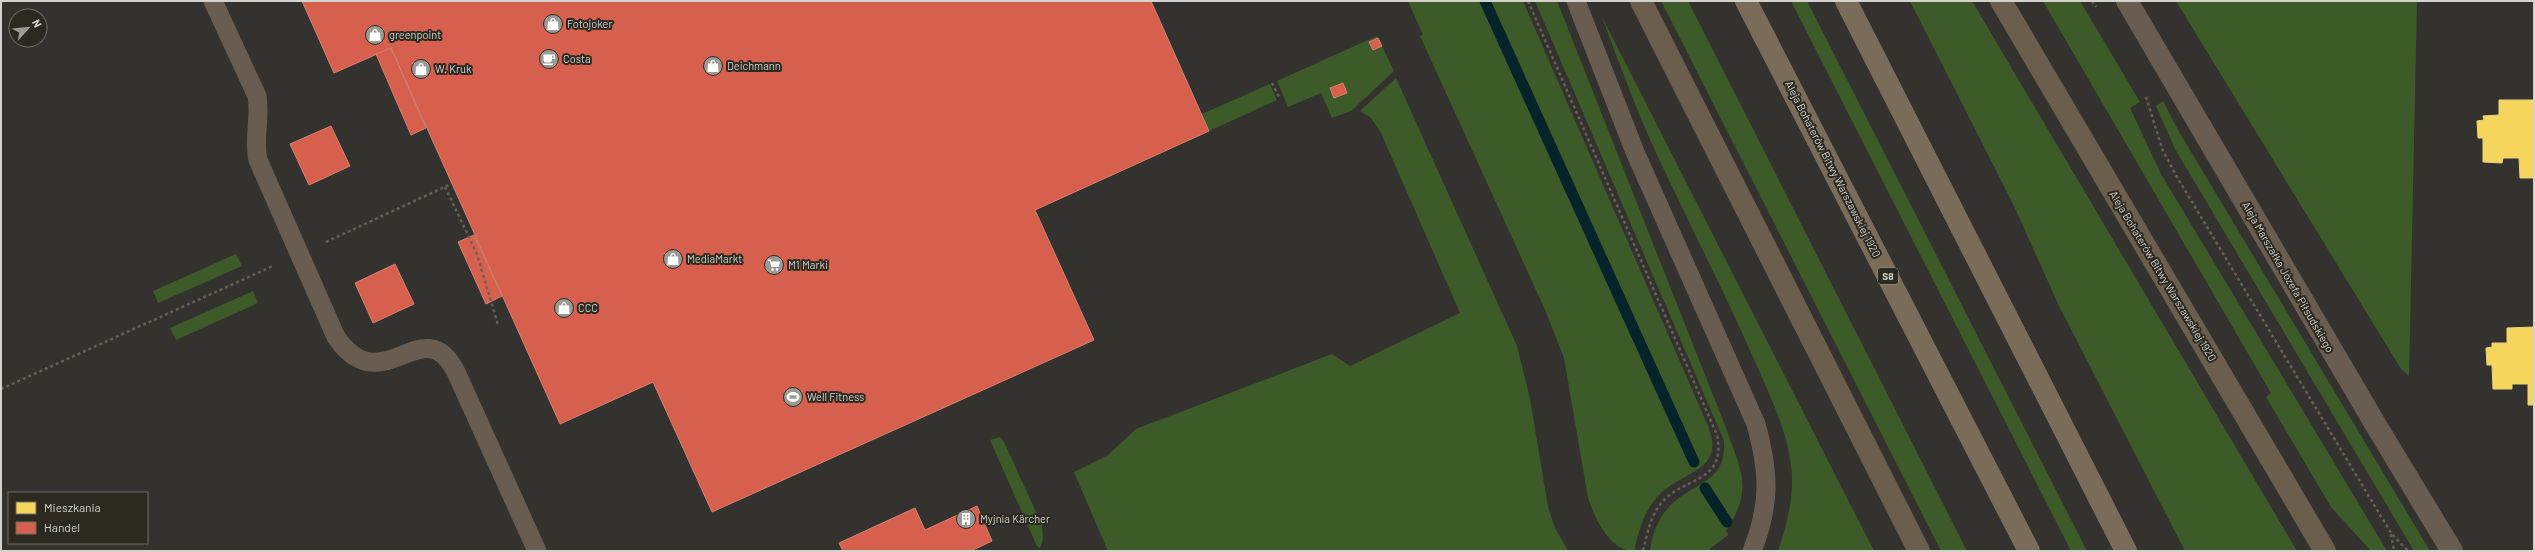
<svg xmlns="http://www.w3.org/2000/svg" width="2535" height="552" font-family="Barlow,sans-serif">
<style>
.green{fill:#3d5b29}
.homes{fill:#f6d55c;stroke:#ecd47e}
.shops{fill:#d6604d;stroke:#d58273}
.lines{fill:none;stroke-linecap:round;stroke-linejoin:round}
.stream{stroke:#052328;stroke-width:11}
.path{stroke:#686158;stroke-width:2.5;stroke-dasharray:3 3;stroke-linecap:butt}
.service{stroke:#695d51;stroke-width:19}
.minor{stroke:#695d51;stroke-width:22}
.secondary{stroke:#6c5e4d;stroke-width:22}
.motorway{stroke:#7a6c59;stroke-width:22}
.labels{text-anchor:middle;stroke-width:4;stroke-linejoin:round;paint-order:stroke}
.shield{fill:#2c2921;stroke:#a29f99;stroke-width:1}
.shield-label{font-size:10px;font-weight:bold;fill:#d4d2cd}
.poi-label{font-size:11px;fill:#d4d2cd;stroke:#2c2921;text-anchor:start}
.street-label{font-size:11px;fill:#d4d2cd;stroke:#2c2921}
</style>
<rect width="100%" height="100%" fill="#33322e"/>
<g class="green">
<path d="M 1408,1 L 1523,1 L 1708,426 C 1726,472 1683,470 1659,495 C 1644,511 1639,530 1634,551 C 1609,551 1595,518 1588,498 L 1564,358 L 1546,312 L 1420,36 L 1423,35 Z"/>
<path d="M 1535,1 L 1557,1 L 1726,428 C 1741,472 1754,488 1726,531 L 1728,535 L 1707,551 L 1650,551 C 1652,533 1660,514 1674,502 C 1697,482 1727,480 1724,441 Z"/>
<path d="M 1661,1 L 1688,1 L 1967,551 L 1941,551 Z"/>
<path d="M 1791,1 L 1807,1 L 2087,551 L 2071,551 Z"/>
<path d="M 1910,1 L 1972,1 L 2297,551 L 2185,551 L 2059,306 L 2014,206 Z"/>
<path d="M 2043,1 L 2080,1 L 2140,102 L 2130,108 L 2161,174 L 2387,551 L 2371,551 L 2331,507 L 2266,397 L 2271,393 Z"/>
<path d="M 2176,1 L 2417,1 L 2409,376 L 2401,369 Z"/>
<path d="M 1602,17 L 1874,551 L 1778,551 C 1787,524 1795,494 1791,465 C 1786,426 1768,392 1753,357 C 1726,296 1696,237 1667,176 C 1642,125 1622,71 1602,17 Z"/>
<path d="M 1377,36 L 1394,71 L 1351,111 L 1332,118 L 1321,93 L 1288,107 L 1277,81 Z"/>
<path d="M 1396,78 L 1517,346 L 1530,399 L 1548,507 L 1555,528 L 1568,551 L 1108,551 L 1074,472 L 1108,455 L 1136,429 L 1332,354 L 1350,366 L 1460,313 L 1381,133 L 1371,118 L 1360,111 Z"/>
<path d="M 1270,84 L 1277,100 L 1209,131 L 1202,114 Z"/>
<path d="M 2163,101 L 2178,130 L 2430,551 L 2414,551 L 2175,149 L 2156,106 Z"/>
<path d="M 236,254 L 242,266 L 158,303 L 153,291 Z"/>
<path d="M 253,291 L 258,303 L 176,340 L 170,328 Z"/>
<path d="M 1000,437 L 1004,442 L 1042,525 L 1043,539 L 1040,548 L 1037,546 L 990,440 Z"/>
</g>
<g class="homes">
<path d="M 2499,100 L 2534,100 L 2534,178 L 2520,178 L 2519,158 L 2503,158 L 2502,163 L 2483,162 L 2483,138 L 2478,138 L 2477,121 L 2484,120 L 2483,116 L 2499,115 Z"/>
<path d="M 2534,327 L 2534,405 L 2528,405 L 2528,384 L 2512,384 L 2512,389 L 2493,389 L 2492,365 L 2487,365 L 2486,348 L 2492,347 L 2492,343 L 2507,343 L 2507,328 Z"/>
</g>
<g class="shops">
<path d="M 302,1 L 1151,1 L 1209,131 L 1035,210 L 1094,340 L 712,512 L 653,382 L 560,424 L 391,48 L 334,73 Z"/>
<path d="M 1378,38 L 1382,46 L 1373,50 L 1369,42 Z"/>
<path d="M 391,48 L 426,128 L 411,135 L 376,54 Z"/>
<path d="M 1343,83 L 1347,93 L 1334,98 L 1330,88 Z"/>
<path d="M 331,126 L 350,166 L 309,185 L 290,144 Z"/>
<path d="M 474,235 L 502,296 L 486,304 L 458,242 Z"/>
<path d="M 395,264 L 414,304 L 373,323 L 355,283 Z"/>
<path d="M 977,506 L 992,541 L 971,551 L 843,551 L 839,543 L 915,508 L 925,530 Z"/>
</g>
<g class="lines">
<g class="stream">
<path d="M 1485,1 L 1694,462"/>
<path d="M 1705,488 L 1727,522"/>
</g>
<g class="path">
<path d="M 1528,1 L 1717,435 C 1726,482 1688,476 1664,500 C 1651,513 1647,534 1643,551"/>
<path d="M 2092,1 L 2096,7"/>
<path d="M 1272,83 L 1280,99"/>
<path d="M 2146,97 L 2163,151 L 2177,177 L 2391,533 L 2408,551"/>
<path d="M 445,187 L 477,254 L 498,325"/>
<path d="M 326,242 L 451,184"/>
<path d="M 1,389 L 273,266"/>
<path d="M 2391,534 L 2394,551"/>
</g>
<g class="service">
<path d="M 213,1 L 257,96 C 261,118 253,138 258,160 L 336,337 C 383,405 423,307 456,372 L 537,551"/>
<path d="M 1576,1 L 1635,152 L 1756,424 C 1769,472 1771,504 1752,551"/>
</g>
<path class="minor" d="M 2127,1 L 2377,427 L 2452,551"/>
<g class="secondary">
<path d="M 1641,1 L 1919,551"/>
<path d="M 2001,1 L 2325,551"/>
</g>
<g class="motorway">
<path d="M 1746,1 L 2029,551"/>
<path d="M 1846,1 L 2126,551"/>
</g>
</g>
<defs>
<g id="shop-disc" transform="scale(1)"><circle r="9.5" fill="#9c9a95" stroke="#2c2921"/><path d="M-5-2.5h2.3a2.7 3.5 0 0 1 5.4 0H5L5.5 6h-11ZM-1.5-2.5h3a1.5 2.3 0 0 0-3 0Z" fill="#fff"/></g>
<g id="cafe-disc" transform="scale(1)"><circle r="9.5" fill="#9c9a95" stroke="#2c2921"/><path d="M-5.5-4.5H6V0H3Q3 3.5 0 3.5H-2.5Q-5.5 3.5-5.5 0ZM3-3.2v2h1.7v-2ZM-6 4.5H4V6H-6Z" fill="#fff"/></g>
<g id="supermarket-disc" transform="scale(1)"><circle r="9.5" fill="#9c9a95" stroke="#2c2921"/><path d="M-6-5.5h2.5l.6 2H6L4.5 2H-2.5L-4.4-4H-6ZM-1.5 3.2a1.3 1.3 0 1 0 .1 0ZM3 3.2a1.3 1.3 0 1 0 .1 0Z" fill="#fff"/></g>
<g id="stadium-disc" transform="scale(1)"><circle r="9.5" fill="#9c9a95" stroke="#2c2921"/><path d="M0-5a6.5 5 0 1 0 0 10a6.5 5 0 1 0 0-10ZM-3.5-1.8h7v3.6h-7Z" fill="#fff"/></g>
<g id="building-disc" transform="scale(1)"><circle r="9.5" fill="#9c9a95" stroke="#2c2921"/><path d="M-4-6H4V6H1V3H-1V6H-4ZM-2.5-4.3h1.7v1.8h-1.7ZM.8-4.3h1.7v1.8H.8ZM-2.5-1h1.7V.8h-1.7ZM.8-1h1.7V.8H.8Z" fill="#fff"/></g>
</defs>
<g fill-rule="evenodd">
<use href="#shop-disc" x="553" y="24"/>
<use href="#shop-disc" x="375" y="35"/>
<use href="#cafe-disc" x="549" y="59"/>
<use href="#shop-disc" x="713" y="66"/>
<use href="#shop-disc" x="421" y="69"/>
<use href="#shop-disc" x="673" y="259"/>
<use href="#supermarket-disc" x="774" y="265"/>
<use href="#shop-disc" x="564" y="308"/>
<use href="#stadium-disc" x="793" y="397"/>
<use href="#building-disc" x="966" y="519"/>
</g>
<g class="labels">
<rect class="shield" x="1878" y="268" width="20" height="16" rx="3"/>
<g class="shield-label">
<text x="1888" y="280">S8</text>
</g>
<g class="poi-label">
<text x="567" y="28">Fotojoker</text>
<text x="389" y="39">greenpoint</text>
<text x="563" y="63">Costa</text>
<text x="727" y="70">Deichmann</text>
<text x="435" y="73">W. Kruk</text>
<text x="687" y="263">MediaMarkt</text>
<text x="788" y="269">M1 Marki</text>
<text x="578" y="312">CCC</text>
<text x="807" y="401">Well Fitness</text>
<text x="980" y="523">Myjnia Kärcher</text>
</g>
<g class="street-label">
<text transform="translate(1833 169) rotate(63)" y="4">Aleja Bohaterów Bitwy Warszawskiej 1920</text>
<text transform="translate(2163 276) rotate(59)" y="4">Aleja Bohaterów Bitwy Warszawskiej 1920</text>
<text transform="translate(2288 277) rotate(60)" y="4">Aleja Marszałka Józefa Piłsudskiego</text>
</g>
</g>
<rect width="2535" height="552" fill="none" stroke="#d4d2cd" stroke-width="4"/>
<rect x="8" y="492" width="140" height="52" fill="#2c2921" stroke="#6f6d66"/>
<rect x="16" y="502" width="20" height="12" fill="#f6d55c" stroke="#6f6d66"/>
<text x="44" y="512" font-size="12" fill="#d4d2cd">Mieszkania</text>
<rect x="16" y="522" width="20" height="12" fill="#d6604d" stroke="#6f6d66"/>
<text x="44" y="532" font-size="12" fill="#d4d2cd">Handel</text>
<g transform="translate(28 28) rotate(63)"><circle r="19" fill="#2c2921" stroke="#6f6d66"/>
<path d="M0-3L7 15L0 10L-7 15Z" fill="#9c9a95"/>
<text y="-6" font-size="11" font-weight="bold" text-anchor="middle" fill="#d4d2cd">N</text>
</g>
</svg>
